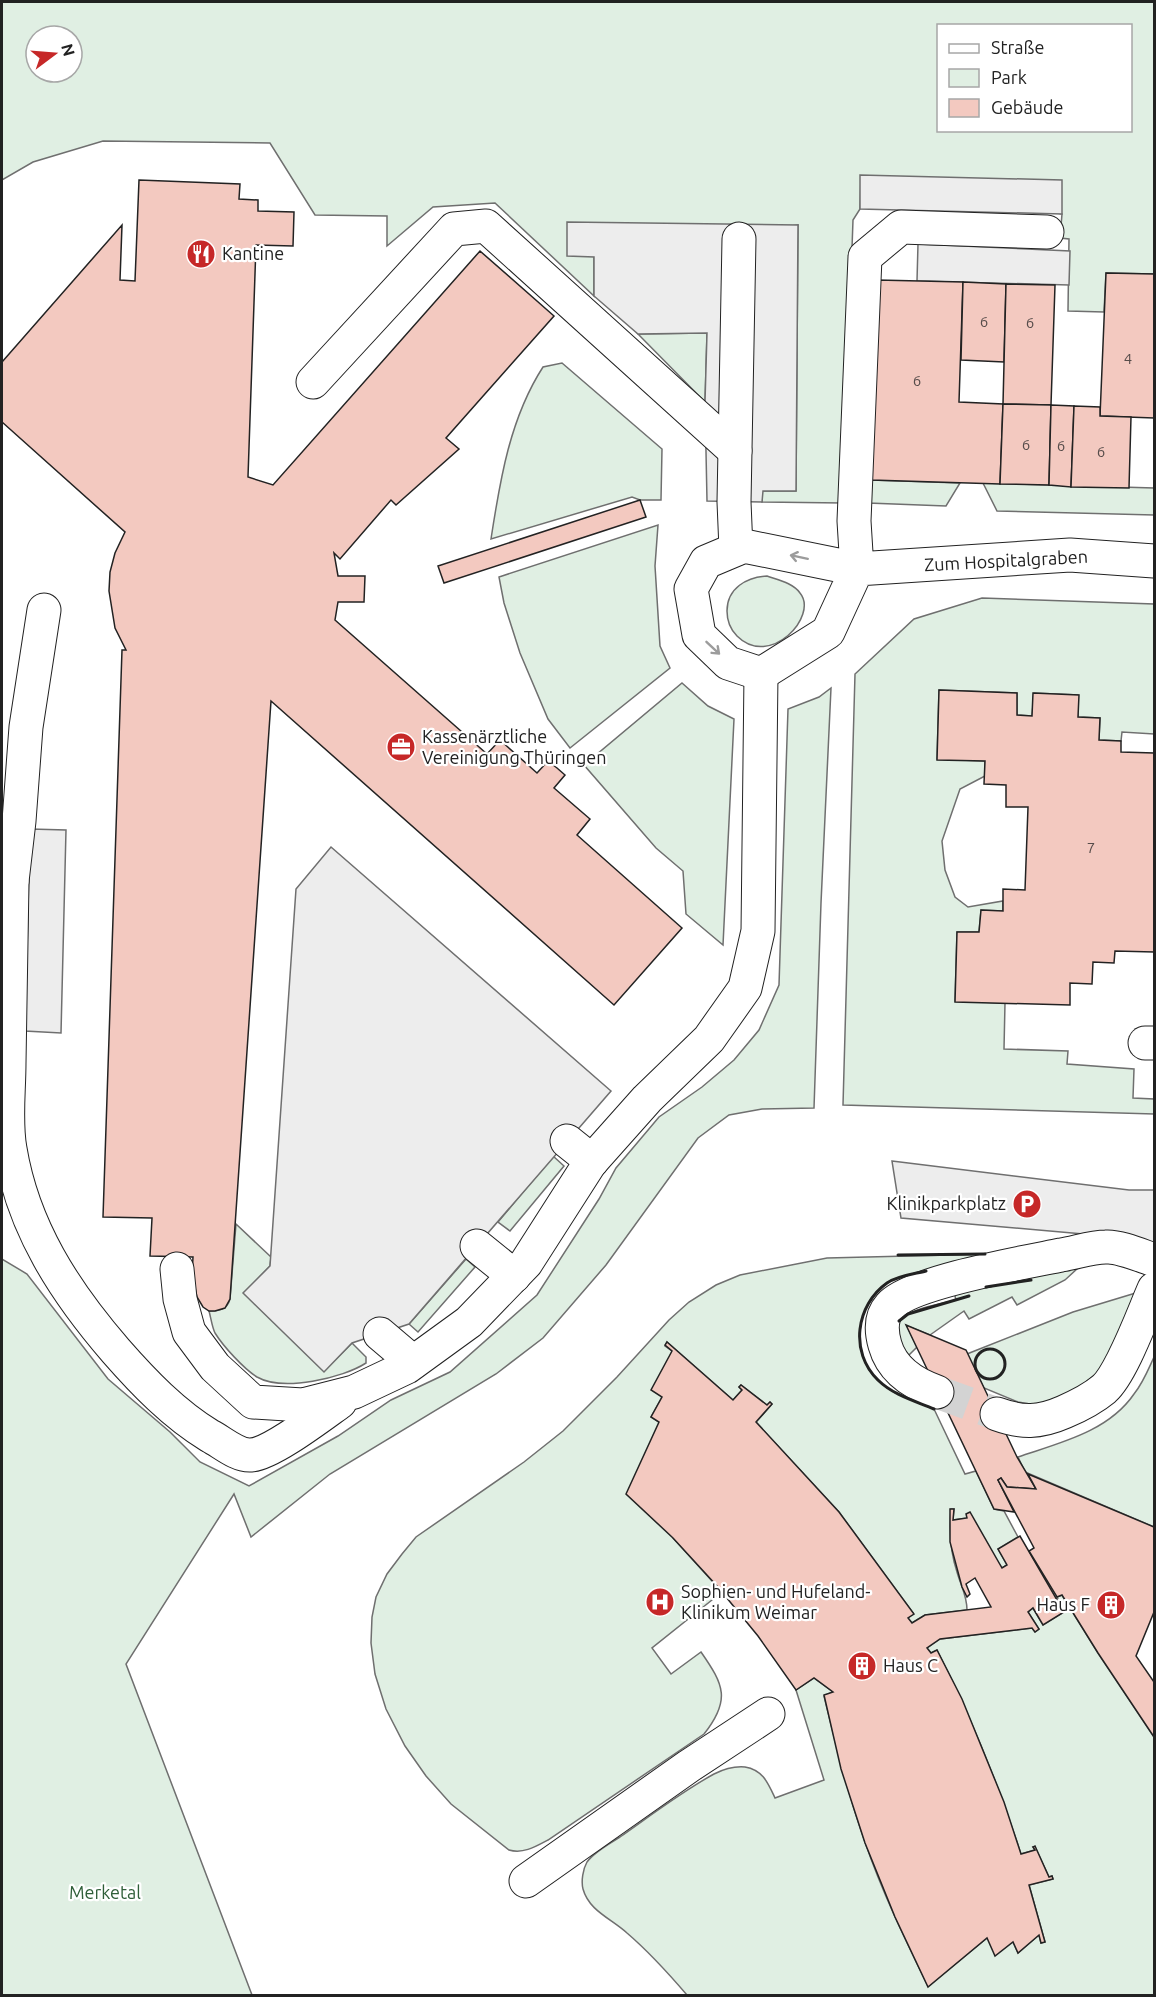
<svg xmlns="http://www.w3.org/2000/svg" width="1156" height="1997" font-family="Ubuntu,sans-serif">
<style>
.green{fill:#e0efe3;stroke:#6f6f6f;stroke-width:1.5;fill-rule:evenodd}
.parking{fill:#ededed;stroke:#6f6f6f;stroke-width:1.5}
.building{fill:#f3c9c0;stroke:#222;stroke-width:1.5}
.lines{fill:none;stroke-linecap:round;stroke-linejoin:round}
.minor-tunnel{stroke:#d3d3d3;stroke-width:33;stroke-dasharray:33 16;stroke-linecap:butt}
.minor-casing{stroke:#222;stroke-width:35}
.minor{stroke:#fff;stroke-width:33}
.wall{stroke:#222;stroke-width:3}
.oneway{stroke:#9c9c9c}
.labels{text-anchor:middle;stroke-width:4.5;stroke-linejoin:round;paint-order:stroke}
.number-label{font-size:15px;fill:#564c4a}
.poi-label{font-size:18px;fill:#222;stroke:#fff;text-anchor:start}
.street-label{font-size:18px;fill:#222;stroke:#fff}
.park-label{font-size:18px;fill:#2f5e38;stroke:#fff}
</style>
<rect width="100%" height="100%" fill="#fff"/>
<g class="green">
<path d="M 2,2 L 1154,2 L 1154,274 L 1106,273 L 1104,312 L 1068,311 L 1069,239 L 1060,238 L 1062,214 L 861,176 L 860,209 L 853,220 L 843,503 L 762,502 L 762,491 L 796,491 L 798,225 L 594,257 L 594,296 L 495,203 L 433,207 L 387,246 L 387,216 L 315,215 L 270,143 L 103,141 L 33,162 L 2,180 ZM 938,26 L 1130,26 L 1130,130 L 938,130 ZM 36,36 L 72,36 L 72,72 L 36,72 Z"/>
<path d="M 707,333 L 705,402 L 638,334 Z"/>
<path d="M 562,363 L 662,449 L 661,500 L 640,500 L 632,497 L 491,539 C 500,480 510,418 543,367 Z"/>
<path d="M 871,480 L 960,483 L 946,506 L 868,503 Z"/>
<path d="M 983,483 L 1154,488 L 1154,515 L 997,511 Z"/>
<path d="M 658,525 L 655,566 L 660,646 L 670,668 L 570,748 L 548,719 L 520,653 L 504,603 L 499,577 Z"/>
<path d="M 767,576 C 778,580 793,583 800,593 C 819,616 770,669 737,636 C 730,629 727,621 727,611 C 727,588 747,577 767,576 Z"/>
<path d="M 982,598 L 1154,604 L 1154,734 L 1122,732 L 1121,741 L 1099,740 L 1100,718 L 1078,717 L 1078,695 L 1034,693 L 1032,716 L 1017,715 L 1017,693 L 939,690 L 937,759 L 985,761 L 985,776 L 960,789 L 942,841 L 945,870 L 955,897 L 968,907 L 1003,901 L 1003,911 L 981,910 L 979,932 L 957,932 L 955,1001 L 1005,1003 L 1004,1049 L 1068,1051 L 1067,1064 L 1134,1069 L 1133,1098 L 1154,1099 L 1154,1114 L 843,1105 L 855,674 L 914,619 Z"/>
<path d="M 682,683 L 708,706 L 734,719 L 723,945 L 686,914 L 683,871 L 656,848 L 584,765 Z"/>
<path d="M 831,688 L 821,903 L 814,1108 L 762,1109 L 729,1115 L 698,1138 L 606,1265 L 543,1338 L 496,1374 L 330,1474 L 251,1537 L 234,1494 L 126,1664 L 252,1995 L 2,1995 L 2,1259 L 27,1274 L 108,1379 L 170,1432 L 200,1462 L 249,1486 L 338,1436 L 391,1400 L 450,1372 L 537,1295 L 599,1199 L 616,1168 L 659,1117 L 702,1087 L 734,1060 L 759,1030 L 779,985 L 788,709 L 819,697 Z"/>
<path d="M 553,1156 L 564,1166 L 510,1231 L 498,1222 Z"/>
<path d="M 236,1224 L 271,1257 L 270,1266 L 244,1293 L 324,1371 L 352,1343 L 366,1357 L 366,1363 C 343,1378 283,1392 257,1377 C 244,1369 223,1346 215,1333 C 212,1327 211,1318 209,1311 C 219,1311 227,1310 230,1299 Z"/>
<path d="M 989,1254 C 965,1260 941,1267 917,1273 C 908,1275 895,1277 887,1283 C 856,1304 850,1352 877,1380 C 893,1395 915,1401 934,1409 L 965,1474 L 976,1471 L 994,1509 L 1004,1511 L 1018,1537 L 998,1549 L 1007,1565 L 1002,1568 L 967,1518 L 953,1520 L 954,1509 L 951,1509 C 949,1531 950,1551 957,1572 C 961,1586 967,1596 967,1610 L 925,1615 L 912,1623 L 908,1618 L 913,1613 L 839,1512 L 756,1422 L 772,1404 L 770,1402 L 767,1405 L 741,1385 L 739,1387 L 742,1390 L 733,1400 L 667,1342 L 665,1346 L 672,1351 L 662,1397 L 651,1417 L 659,1422 L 673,1538 L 722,1592 L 652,1648 L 671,1674 L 701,1652 C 724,1685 731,1700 704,1734 L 548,1840 C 535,1847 523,1854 509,1850 L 451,1804 L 426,1776 L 405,1746 L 386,1709 L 375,1674 L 371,1643 L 372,1617 L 376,1597 L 387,1574 L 402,1554 L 416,1537 L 524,1462 L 563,1431 L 617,1377 L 669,1320 L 689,1302 L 716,1285 L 740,1275 L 827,1258 Z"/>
<path d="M 466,1259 L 475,1267 L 418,1332 L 409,1324 Z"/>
<path d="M 1078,1268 L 1065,1280 L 1017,1305 L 1012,1297 L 969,1319 L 964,1311 L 930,1335 L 907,1326 L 917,1347 L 908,1356 L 900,1348 L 897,1324 C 908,1308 938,1305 956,1300 L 954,1292 L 1021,1281 L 1020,1274 Z"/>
<path d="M 1139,1292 L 1111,1353 L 1097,1373 L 1076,1390 L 1043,1403 L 1030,1404 L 1018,1402 L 984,1388 L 967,1354 L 1073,1312 Z"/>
<path d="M 1154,1357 L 1154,1527 L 1025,1472 L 1018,1457 C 1059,1443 1108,1432 1134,1394 C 1143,1383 1148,1370 1154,1357 Z"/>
<path d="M 1062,1595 L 1098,1653 L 1154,1737 L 1154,1995 L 687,1995 C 669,1974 648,1951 627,1933 C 612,1919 589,1911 583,1889 C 581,1881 583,1869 587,1862 C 594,1852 609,1844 620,1837 C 650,1816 681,1792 714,1774 C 724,1769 734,1766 745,1767 C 763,1770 768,1783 775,1798 L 824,1780 L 796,1690 L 814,1678 L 833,1692 L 824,1696 C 836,1745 848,1794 865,1842 C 882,1892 905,1939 928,1986 L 987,1938 L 1013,1942 L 1018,1953 L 1039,1935 L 1041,1943 L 1045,1942 L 1029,1885 L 1053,1879 L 1052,1876 L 1049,1877 L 1035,1847 L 1033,1847 L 1035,1850 L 1021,1854 C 998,1784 971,1716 937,1650 L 931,1653 L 927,1648 L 940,1639 L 1032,1628 L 1035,1632 L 1039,1629 L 1028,1612 L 1033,1608 L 1043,1625 L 1064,1612 L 1057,1597 Z"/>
</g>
<g class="parking">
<path d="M 860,175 L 1062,180 L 1062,214 L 860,209 Z"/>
<path d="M 567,222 L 798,225 L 796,491 L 763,491 L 762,502 L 707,501 L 705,402 L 707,333 L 638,334 L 594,296 L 594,257 L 567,256 Z"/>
<path d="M 918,244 L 1070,251 L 1069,285 L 917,281 Z"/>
<path d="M 30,829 L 66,830 L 61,1033 L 25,1031 Z"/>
<path d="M 331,847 L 611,1091 L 409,1324 L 352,1343 L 324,1372 L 243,1293 L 270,1266 L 296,889 Z"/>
<path d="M 892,1161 L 1129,1190 L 1154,1190 L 1154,1249 L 1106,1236 L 901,1218 Z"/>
</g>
<g class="building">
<path d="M 139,180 L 240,184 L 239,199 L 258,200 L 258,211 L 294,212 L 293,246 L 256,245 L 248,477 L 273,485 L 480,251 L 554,316 L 446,438 L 459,449 L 396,505 L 391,500 L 340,559 L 334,553 L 338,576 L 365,576 L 364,602 L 338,602 L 335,620 L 487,754 L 500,740 L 537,773 L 548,761 L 557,768 L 565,775 L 554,788 L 590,819 L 577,835 L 682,928 L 614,1005 L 271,701 L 230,1299 L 225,1308 L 215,1311 L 209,1311 L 203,1307 L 197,1297 L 192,1275 L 193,1257 L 150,1256 L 152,1218 L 103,1217 L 122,650 L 126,650 L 115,628 L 109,591 L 110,572 L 115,553 L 125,532 L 2,422 L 2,362 L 122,225 L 120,280 L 135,281 Z"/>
<path d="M 1106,273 L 1154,274 L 1154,418 L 1100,416 Z"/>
<path d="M 877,280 L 963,282 L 959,402 L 1003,404 L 1000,484 L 871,480 Z"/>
<path d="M 963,282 L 1006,284 L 1004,362 L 961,360 Z"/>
<path d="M 1006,284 L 1055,285 L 1051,405 L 1003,404 Z"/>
<path d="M 1003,404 L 1051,405 L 1049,485 L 1000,484 Z"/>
<path d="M 1051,405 L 1074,406 L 1071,487 L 1049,485 Z"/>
<path d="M 1074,406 L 1100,407 L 1100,416 L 1131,417 L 1129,488 L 1071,487 Z"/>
<path d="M 640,500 L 646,517 L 444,583 L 438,566 Z"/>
<path d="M 939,690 L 1017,693 L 1017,715 L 1032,716 L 1033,693 L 1079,695 L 1078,717 L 1100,718 L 1099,740 L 1121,741 L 1121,752 L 1154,753 L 1154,952 L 1115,951 L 1114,963 L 1093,962 L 1092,984 L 1070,983 L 1070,1005 L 955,1002 L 957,932 L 979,932 L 981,910 L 1003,911 L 1003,889 L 1025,890 L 1028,807 L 1006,807 L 1006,785 L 984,784 L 985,761 L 937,760 Z"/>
<path d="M 906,1325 L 966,1350 L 1017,1457 L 1036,1489 L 1007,1487 L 1001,1478 L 998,1480 L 1014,1512 L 994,1509 Z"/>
<path d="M 667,1342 L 733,1400 L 742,1390 L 739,1387 L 741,1385 L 767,1405 L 770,1402 L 772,1404 L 756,1422 L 839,1512 L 914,1614 L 908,1618 L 912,1623 L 925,1615 L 991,1607 L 975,1578 L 966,1584 L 970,1594 L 967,1597 L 962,1587 L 950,1542 L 950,1509 L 954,1509 L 953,1520 L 967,1518 L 966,1514 L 970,1512 L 1002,1568 L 1007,1565 L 998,1549 L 1020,1536 L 1064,1612 L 1043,1625 L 1033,1608 L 1028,1612 L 1039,1629 L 1035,1632 L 1032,1628 L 940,1639 L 927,1648 L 931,1653 L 937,1650 L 962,1699 L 1004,1802 L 1021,1854 L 1035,1850 L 1033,1847 L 1035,1846 L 1049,1877 L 1052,1876 L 1053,1879 L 1029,1885 L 1045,1942 L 1041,1943 L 1039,1935 L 1018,1953 L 1013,1942 L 995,1956 L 987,1938 L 928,1987 L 895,1917 L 865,1843 L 841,1769 L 824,1695 L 833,1692 L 814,1678 L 796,1690 L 758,1636 L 717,1586 L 673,1538 L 626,1494 L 659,1422 L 651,1417 L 662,1397 L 651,1390 L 672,1351 L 665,1345 Z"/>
<path d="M 1028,1474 L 1154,1527 L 1154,1612 L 1136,1656 L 1154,1682 L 1154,1737 L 1098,1653 L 1062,1595 L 1057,1597 L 1029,1551 L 1034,1548 L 998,1480 L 1001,1478 L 1007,1487 L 1036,1489 Z"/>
</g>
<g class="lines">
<path class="minor-tunnel" d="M 937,1392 L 997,1414"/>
<g class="minor-casing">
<g id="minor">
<path d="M 1047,232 L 901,227 L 865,257 L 854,521 L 857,569 L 828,632 L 761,674 L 728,663 L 699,635 L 691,589 L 706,562 L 744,546 L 857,569 L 1070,555 L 1154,561"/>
<path d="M 313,382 L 454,229 L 486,226 L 735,451"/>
<path d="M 736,549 L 734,502 L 739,239"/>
<path d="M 2,865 L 12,881 C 11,942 10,1002 9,1063 C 9,1091 5,1122 10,1149 C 23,1228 65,1292 116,1351 C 144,1383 174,1414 210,1436 C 222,1442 237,1456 251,1455 C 271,1454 323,1414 340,1402"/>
<path d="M 12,881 L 19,821 L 26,727 L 44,610"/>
<path d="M 1145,1043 L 1154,1043"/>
<path d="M 567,1141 L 592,1161"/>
<path d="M 477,1246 L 514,1276"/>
<path d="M 177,1269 L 180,1299 L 189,1332 L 215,1367 L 253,1402 L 303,1405 L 354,1392 L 407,1367 L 469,1322 L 526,1263 L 590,1163 L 647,1099 L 709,1039 L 745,988 L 758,931 L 761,674"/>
<path d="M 380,1334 L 413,1362"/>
<path d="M 937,1392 C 914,1384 892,1370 885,1345 C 881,1331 880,1317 890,1306 C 910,1282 1027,1262 1061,1255 C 1075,1253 1091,1247 1106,1247 C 1119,1246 1142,1256 1154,1260"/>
<path d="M 997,1414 C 1022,1423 1039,1423 1064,1412 C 1078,1406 1092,1399 1104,1389 C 1122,1373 1143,1314 1154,1289"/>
<path d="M 526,1881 L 689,1766 L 768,1714"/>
</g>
</g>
<use href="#minor" class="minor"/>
<g class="wall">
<path d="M 898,1255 L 985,1254"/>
<path d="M 926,1271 C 914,1274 897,1276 887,1283 C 856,1305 849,1352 878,1380 C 893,1395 915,1401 934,1409"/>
<path d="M 986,1287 L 1031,1280"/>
<path d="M 899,1321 L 908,1314 L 969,1296"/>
<circle cx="990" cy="1364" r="15"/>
</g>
</g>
<defs><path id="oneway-shaft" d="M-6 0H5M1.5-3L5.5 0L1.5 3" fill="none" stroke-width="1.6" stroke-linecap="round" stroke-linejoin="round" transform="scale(1.5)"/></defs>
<g class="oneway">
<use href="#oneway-shaft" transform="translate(799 557) rotate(-168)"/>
<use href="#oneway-shaft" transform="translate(713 648) rotate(43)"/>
</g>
<defs>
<g id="restaurant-disc" transform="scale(1.5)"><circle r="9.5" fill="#c62828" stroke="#fff"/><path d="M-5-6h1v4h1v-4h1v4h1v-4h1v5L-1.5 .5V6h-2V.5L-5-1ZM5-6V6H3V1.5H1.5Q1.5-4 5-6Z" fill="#fff"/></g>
<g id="office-disc" transform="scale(1.5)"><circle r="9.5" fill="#c62828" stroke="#fff"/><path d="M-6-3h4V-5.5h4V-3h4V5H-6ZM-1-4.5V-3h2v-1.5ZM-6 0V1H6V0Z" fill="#fff"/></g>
<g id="parking-disc" transform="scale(1.5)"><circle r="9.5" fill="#c62828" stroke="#fff"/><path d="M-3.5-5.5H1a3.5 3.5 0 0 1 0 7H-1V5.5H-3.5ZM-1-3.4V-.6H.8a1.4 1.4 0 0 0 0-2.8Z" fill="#fff"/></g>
<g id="hospital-disc" transform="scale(1.5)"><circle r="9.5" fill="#c62828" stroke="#fff"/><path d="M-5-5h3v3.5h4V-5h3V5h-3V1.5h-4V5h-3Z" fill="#fff"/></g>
<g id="building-disc" transform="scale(1.5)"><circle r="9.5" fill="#c62828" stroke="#fff"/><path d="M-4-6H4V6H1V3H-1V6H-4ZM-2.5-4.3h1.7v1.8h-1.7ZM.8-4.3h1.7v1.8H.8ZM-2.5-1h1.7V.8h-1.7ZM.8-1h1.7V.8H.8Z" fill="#fff"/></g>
</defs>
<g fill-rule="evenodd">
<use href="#restaurant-disc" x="201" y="254"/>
<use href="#office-disc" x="401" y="747"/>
<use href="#parking-disc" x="1027" y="1204"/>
<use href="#hospital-disc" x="660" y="1602"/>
<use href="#building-disc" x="1111" y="1605"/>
<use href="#building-disc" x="862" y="1666"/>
</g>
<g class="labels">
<g class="number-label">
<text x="984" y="327">6</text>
<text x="1030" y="328">6</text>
<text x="1128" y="364">4</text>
<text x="917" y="386">6</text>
<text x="1026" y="450">6</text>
<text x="1061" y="451">6</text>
<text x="1101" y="457">6</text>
<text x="1091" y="853">7</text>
</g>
<g class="poi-label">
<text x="222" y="260">Kantine</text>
<text x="422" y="743">Kassenärztliche<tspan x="422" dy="21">Vereinigung Thüringen</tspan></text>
<text x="1006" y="1210" text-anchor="end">Klinikparkplatz</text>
<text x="681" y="1598">Sophien- und Hufeland-<tspan x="681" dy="21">Klinikum Weimar</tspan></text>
<text x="1090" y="1611" text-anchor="end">Haus F</text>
<text x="883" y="1672">Haus C</text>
</g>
<g class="street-label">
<text transform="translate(1006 561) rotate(-3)" y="6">Zum Hospitalgraben</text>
</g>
<g class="park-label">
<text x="105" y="1899">Merketal</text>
</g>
</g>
<rect width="1156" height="1997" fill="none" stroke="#222222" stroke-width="6"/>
<rect x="937" y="24" width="195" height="108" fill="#ffffff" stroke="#a7a7a7" stroke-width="1.5"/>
<rect x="949" y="44" width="30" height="9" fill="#ffffff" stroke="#a7a7a7" stroke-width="1.5"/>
<text x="991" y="54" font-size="18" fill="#222222">Straße</text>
<rect x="949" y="69" width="30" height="18" fill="#e0efe3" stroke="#a7a7a7" stroke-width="1.5"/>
<text x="991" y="84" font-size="18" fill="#222222">Park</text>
<rect x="949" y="99" width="30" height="18" fill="#f3c9c0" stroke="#a7a7a7" stroke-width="1.5"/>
<text x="991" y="114" font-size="18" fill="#222222">Gebäude</text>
<g transform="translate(54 54) rotate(74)"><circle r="28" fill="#ffffff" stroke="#a7a7a7" stroke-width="1.5"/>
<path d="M0-4.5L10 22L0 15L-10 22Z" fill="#c62828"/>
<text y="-9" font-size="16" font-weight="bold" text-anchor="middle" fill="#222222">N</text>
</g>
</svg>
